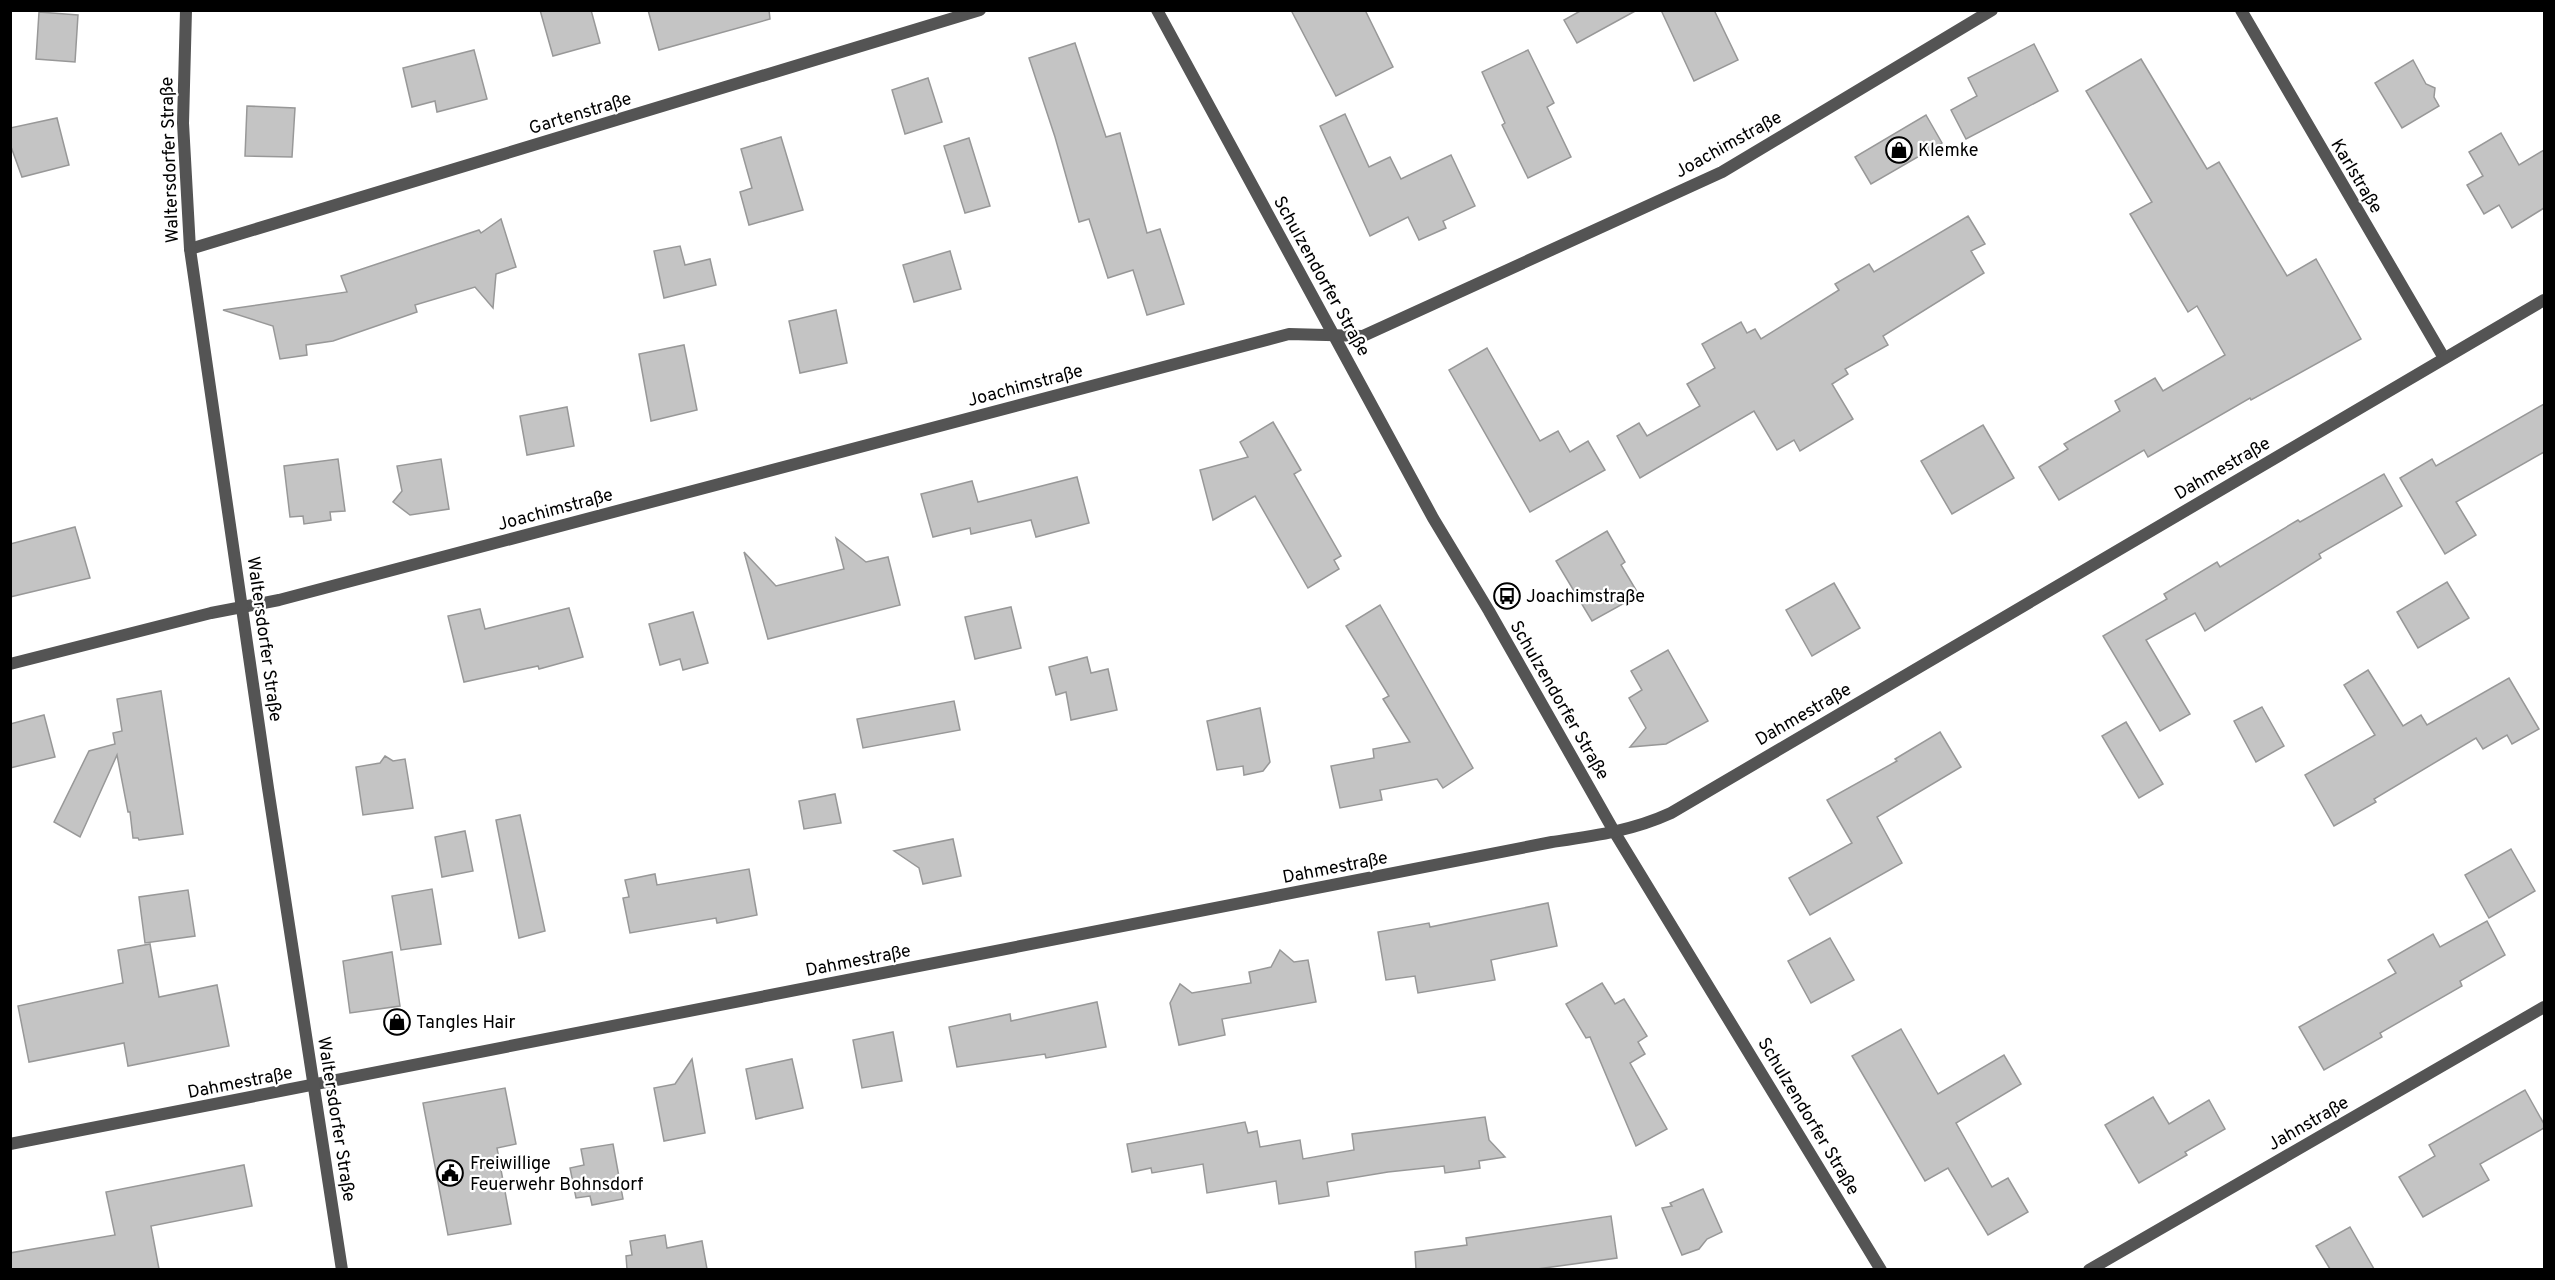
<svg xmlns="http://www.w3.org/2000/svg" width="2555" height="1280" font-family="Overpass,sans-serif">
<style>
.building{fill:#c4c4c4;stroke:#989898;stroke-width:1.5}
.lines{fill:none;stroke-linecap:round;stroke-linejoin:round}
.minor{stroke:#545454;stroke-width:12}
.tertiary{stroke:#545454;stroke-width:12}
.labels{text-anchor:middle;stroke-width:4.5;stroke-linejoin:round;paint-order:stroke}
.street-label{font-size:18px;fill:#000;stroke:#fff}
.poi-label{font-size:18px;fill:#000;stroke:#fff;text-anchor:start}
</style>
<rect width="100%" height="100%" fill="#fff"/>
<g class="building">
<path d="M 540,10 L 591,10 L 600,43 L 553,56 Z"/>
<path d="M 648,10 L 769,10 L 770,19 L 659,50 Z"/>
<path d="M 1291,10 L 1365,10 L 1393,67 L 1336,96 Z"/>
<path d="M 1582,10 L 1637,10 L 1577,43 L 1564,20 Z"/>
<path d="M 1661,10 L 1714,10 L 1738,60 L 1694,81 Z"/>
<path d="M 39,12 L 78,15 L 75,62 L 36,59 Z"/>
<path d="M 1075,43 L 1106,137 L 1120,133 L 1147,233 L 1160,229 L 1184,304 L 1147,315 L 1133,270 L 1108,278 L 1089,219 L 1079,222 L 1055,137 L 1029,58 Z"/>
<path d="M 2034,44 L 2058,91 L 1966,139 L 1951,110 L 1977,96 L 1968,78 Z"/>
<path d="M 474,50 L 487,99 L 437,112 L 435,101 L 412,107 L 403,68 Z"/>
<path d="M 1528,50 L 1554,103 L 1547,107 L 1571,157 L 1528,178 L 1502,125 L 1505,123 L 1482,72 Z"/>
<path d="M 2141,59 L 2207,169 L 2219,162 L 2287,276 L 2316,259 L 2361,339 L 2251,400 L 2250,398 L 2148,457 L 2144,450 L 2059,500 L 2039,467 L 2068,449 L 2064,444 L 2120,411 L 2115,401 L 2155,378 L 2163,391 L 2225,355 L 2197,306 L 2188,312 L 2130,214 L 2152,202 L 2086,91 Z"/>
<path d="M 2413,60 L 2426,84 L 2435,88 L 2434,97 L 2439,106 L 2402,128 L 2375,83 Z"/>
<path d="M 928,78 L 942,122 L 905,134 L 892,90 Z"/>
<path d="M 247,106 L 295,108 L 292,157 L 245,156 Z"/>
<path d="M 1345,114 L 1369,167 L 1390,157 L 1401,179 L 1451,155 L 1475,206 L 1443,221 L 1446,228 L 1419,240 L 1408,217 L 1370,236 L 1320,126 Z"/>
<path d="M 1926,115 L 1942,143 L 1871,184 L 1855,157 Z"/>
<path d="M 57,118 L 69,165 L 22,177 L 10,144 L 10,128 Z"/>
<path d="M 2501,133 L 2519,165 L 2544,150 L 2544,208 L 2512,228 L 2499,205 L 2484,214 L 2467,185 L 2483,176 L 2469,152 Z"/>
<path d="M 781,137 L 803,210 L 749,225 L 740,192 L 752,188 L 741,149 Z"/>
<path d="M 969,138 L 990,206 L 965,213 L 944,146 Z"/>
<path d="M 1968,216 L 1985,244 L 1971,251 L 1984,273 L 1883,336 L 1888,345 L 1845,369 L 1848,374 L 1832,384 L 1853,419 L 1800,451 L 1794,440 L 1777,450 L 1754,411 L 1640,478 L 1617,436 L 1639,423 L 1647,436 L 1700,406 L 1687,384 L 1715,368 L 1702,344 L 1741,322 L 1747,333 L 1755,329 L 1761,339 L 1839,290 L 1835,284 L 1869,264 L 1874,272 Z"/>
<path d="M 501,219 L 516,267 L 496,274 L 493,308 L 475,287 L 415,305 L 417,312 L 333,341 L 306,345 L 307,355 L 280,359 L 273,326 L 223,310 L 347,292 L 341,276 L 479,230 L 481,233 Z"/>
<path d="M 680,246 L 685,265 L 710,259 L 716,285 L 664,298 L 654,251 Z"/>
<path d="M 950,251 L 961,289 L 914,302 L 903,265 Z"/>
<path d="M 836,310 L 847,363 L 800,373 L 789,321 Z"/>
<path d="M 684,345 L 697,410 L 651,421 L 639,354 Z"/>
<path d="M 1487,348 L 1540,441 L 1558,431 L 1570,452 L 1588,441 L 1605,470 L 1530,512 L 1449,370 Z"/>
<path d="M 2544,404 L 2544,452 L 2456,502 L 2476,535 L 2445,554 L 2400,478 L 2432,459 L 2436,466 Z"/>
<path d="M 567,407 L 574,446 L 527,455 L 520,416 Z"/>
<path d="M 1273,422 L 1301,470 L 1294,474 L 1341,556 L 1334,560 L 1339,569 L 1308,588 L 1255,496 L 1213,520 L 1200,470 L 1248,457 L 1240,442 Z"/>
<path d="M 1983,425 L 2014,478 L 1952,514 L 1921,461 Z"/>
<path d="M 338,459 L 345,511 L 330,512 L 331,520 L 304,524 L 303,516 L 290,517 L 284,466 Z"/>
<path d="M 441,459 L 449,509 L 410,515 L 393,502 L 402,491 L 397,466 Z"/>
<path d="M 2384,474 L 2402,506 L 2319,554 L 2321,558 L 2205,631 L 2195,613 L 2146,640 L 2190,714 L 2160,731 L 2103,636 L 2167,599 L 2164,594 L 2217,562 L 2220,567 L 2298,520 L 2300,522 Z"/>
<path d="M 1077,477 L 1089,523 L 1036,537 L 1031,520 L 971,534 L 970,528 L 933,537 L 921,494 L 972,481 L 978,502 Z"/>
<path d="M 75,527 L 90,578 L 10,597 L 10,544 Z"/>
<path d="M 1607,531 L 1625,562 L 1621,565 L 1639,595 L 1592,621 L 1556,561 Z"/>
<path d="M 836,538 L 866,562 L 888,557 L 900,605 L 768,639 L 744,552 L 776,586 L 844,569 Z"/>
<path d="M 2447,582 L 2469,618 L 2418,648 L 2397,612 Z"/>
<path d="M 1834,583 L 1860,628 L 1812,656 L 1786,610 Z"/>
<path d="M 1380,605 L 1473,768 L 1443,788 L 1437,779 L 1380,790 L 1382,800 L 1340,808 L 1331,766 L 1374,758 L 1373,749 L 1410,742 L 1383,699 L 1389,696 L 1346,626 Z"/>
<path d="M 1011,607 L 1021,648 L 975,659 L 965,617 Z"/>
<path d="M 569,608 L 583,657 L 539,669 L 538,666 L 464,682 L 448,616 L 480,609 L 485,629 Z"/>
<path d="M 693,612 L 708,663 L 683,670 L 680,659 L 660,665 L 649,624 Z"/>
<path d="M 1668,650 L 1708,721 L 1666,744 L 1630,747 L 1646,728 L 1629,698 L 1642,690 L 1631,671 Z"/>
<path d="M 1087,657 L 1091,673 L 1108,669 L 1117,710 L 1071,720 L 1066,692 L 1056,695 L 1049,667 Z"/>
<path d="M 2368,670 L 2403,726 L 2421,715 L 2427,725 L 2509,678 L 2539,729 L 2512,744 L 2507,735 L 2483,749 L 2476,738 L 2374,799 L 2376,802 L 2334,826 L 2305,775 L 2375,735 L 2344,685 Z"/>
<path d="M 161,691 L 183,834 L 139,840 L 138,838 L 133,838 L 130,812 L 128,812 L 117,755 L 80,837 L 54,822 L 89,751 L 115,744 L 113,733 L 122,731 L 117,699 Z"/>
<path d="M 954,701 L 960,730 L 863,748 L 857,719 Z"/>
<path d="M 2262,707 L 2284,746 L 2256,762 L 2234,721 Z"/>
<path d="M 1260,708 L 1270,762 L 1263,771 L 1244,775 L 1243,766 L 1217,770 L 1207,721 Z"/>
<path d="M 44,715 L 55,757 L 10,768 L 10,724 Z"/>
<path d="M 2126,722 L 2163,784 L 2139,798 L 2102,736 Z"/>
<path d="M 1940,732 L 1961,767 L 1877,817 L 1902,863 L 1810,915 L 1789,878 L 1852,843 L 1827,800 L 1897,761 L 1895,759 Z"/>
<path d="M 385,756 L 393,761 L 405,759 L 413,808 L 363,815 L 356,767 L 380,763 Z"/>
<path d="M 835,794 L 841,823 L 804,829 L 799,801 Z"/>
<path d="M 520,815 L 545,931 L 519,938 L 496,820 Z"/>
<path d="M 465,831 L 473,871 L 442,877 L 435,837 Z"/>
<path d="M 953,839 L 961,876 L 923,884 L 919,868 L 894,851 Z"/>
<path d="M 2511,849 L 2535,891 L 2489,918 L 2465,875 Z"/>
<path d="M 749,869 L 757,915 L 717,923 L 716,918 L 630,933 L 623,898 L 629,897 L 625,880 L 655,874 L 657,885 Z"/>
<path d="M 432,889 L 441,944 L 401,950 L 392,896 Z"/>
<path d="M 188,890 L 195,936 L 145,943 L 139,897 Z"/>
<path d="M 1548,903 L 1557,946 L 1491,960 L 1495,980 L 1418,993 L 1415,976 L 1386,980 L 1378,932 L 1429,923 L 1430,927 Z"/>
<path d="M 2487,921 L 2505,955 L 2460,981 L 2462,986 L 2380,1033 L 2382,1037 L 2324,1070 L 2299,1027 L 2396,973 L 2388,960 L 2433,934 L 2440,947 Z"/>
<path d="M 1830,938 L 1854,980 L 1811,1003 L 1788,961 Z"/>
<path d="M 150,944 L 159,997 L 217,985 L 229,1046 L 128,1066 L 124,1043 L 29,1062 L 18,1006 L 123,983 L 118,950 Z"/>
<path d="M 1280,950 L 1294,962 L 1308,960 L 1316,1002 L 1222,1019 L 1225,1035 L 1179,1045 L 1170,1003 L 1180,984 L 1192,993 L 1251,983 L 1249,972 L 1271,967 Z"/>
<path d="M 392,952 L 400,1006 L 350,1013 L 343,961 Z"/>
<path d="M 1602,983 L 1615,1004 L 1624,999 L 1647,1036 L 1638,1042 L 1645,1054 L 1630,1063 L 1667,1129 L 1636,1146 L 1590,1037 L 1586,1038 L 1566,1004 Z"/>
<path d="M 1097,1002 L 1106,1047 L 1046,1058 L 1045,1054 L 957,1067 L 949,1027 L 1010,1014 L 1011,1021 Z"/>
<path d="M 1901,1029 L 1938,1094 L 2004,1055 L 2021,1084 L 1956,1123 L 1992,1187 L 2008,1178 L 2028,1212 L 1988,1235 L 1948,1168 L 1925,1181 L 1852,1056 Z"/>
<path d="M 893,1032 L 902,1081 L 862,1088 L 853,1040 Z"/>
<path d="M 692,1059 L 705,1133 L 664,1141 L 654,1088 L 675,1084 Z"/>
<path d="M 792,1059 L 803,1108 L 756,1119 L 746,1069 Z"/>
<path d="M 505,1088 L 516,1144 L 497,1148 L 511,1224 L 448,1235 L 423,1103 Z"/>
<path d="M 2525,1090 L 2544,1124 L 2544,1128 L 2480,1164 L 2489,1180 L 2423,1217 L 2399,1177 L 2435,1156 L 2429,1145 Z"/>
<path d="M 2153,1097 L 2169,1124 L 2209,1100 L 2225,1129 L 2185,1152 L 2187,1155 L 2139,1183 L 2105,1125 Z"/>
<path d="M 1485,1117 L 1489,1140 L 1505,1157 L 1479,1161 L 1480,1168 L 1445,1173 L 1444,1166 L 1388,1172 L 1327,1182 L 1329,1196 L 1279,1204 L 1276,1181 L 1207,1193 L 1203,1164 L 1152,1173 L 1151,1168 L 1132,1172 L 1127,1144 L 1245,1122 L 1248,1133 L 1257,1131 L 1260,1147 L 1300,1140 L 1303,1159 L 1354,1150 L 1352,1134 Z"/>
<path d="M 613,1144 L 623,1199 L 592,1205 L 590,1196 L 576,1198 L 570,1168 L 584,1165 L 581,1149 Z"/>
<path d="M 244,1165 L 252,1206 L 151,1226 L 159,1269 L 10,1269 L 10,1253 L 115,1235 L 106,1192 Z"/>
<path d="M 1703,1189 L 1722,1232 L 1707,1239 L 1699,1249 L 1682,1255 L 1662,1208 L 1672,1206 L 1670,1203 Z"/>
<path d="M 1611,1216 L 1617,1258 L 1537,1269 L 1416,1269 L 1415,1252 L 1467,1245 L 1466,1238 Z"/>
<path d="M 2350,1227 L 2374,1269 L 2330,1269 L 2316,1246 Z"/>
<path d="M 665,1235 L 667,1248 L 702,1241 L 707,1269 L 627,1269 L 626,1256 L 632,1255 L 630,1241 Z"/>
</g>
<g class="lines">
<g class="minor">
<path d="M 1157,10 L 1433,518 L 1489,611 L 1615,833 L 1881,1270"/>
<path d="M 2241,10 L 2444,358"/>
<path d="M 190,249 L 980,10"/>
<path d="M 10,664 L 211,613 L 279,600 L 1289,334 L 1363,336 L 1722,172 L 1992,10"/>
<path d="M 10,1144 L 1552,842 C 1593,836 1632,831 1671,813 L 2544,300"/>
<path d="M 2089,1270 L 2544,1007"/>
</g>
<path class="tertiary" d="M 186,10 L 183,123 L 190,249 L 268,788 L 342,1270"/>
</g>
<defs>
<g id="shop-ring" transform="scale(1.35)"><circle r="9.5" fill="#fff" stroke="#000" stroke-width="1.5"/><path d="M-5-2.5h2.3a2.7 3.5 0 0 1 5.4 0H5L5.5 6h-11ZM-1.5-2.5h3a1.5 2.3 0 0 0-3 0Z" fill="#000"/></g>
<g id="bus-ring" transform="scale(1.35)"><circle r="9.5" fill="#fff" stroke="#000" stroke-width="1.5"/><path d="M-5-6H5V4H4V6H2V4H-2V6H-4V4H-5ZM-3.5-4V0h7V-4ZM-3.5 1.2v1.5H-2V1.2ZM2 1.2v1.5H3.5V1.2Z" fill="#000"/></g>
<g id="civic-ring" transform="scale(1.35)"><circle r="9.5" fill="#fff" stroke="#000" stroke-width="1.5"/><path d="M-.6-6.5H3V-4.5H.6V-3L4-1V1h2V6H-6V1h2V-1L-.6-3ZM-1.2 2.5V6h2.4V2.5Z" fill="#000"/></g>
</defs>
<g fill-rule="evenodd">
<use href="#shop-ring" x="1899" y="150"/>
<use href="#bus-ring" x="1507" y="596"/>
<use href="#shop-ring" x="397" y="1022"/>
<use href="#civic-ring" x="450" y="1173"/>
</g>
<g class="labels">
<g class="street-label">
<text transform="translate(580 113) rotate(-17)" y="6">Gartenstraße</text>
<text transform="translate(1728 144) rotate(-29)" y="6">Joachimstraße</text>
<text transform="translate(169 160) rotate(-92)" y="6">Waltersdorfer Straße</text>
<text transform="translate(2357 176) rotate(59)" y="6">Karlstraße</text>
<text transform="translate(1322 276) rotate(61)" y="6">Schulzendorfer Straße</text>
<text transform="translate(1025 385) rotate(-15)" y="6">Joachimstraße</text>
<text transform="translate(2222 468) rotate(-30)" y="6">Dahmestraße</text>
<text transform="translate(555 509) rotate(-15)" y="6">Joachimstraße</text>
<text transform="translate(265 639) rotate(82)" y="6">Waltersdorfer Straße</text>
<text transform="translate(1560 700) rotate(60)" y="6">Schulzendorfer Straße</text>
<text transform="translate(1803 714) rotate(-30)" y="6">Dahmestraße</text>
<text transform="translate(1335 867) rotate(-11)" y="6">Dahmestraße</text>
<text transform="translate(858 960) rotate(-11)" y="6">Dahmestraße</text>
<text transform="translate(240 1082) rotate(-11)" y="6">Dahmestraße</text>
<text transform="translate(1809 1116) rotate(59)" y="6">Schulzendorfer Straße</text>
<text transform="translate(337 1119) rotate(81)" y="6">Waltersdorfer Straße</text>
<text transform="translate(2308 1123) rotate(-30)" y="6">Jahnstraße</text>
</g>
<g class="poi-label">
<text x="1918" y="156">Klemke</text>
<text x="1526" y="602">Joachimstraße</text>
<text x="416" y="1028">Tangles Hair</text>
<text x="470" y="1169">Freiwillige<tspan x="470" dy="21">Feuerwehr Bohnsdorf</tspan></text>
</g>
</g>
<rect width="2555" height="1280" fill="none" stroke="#000000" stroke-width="24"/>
</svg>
